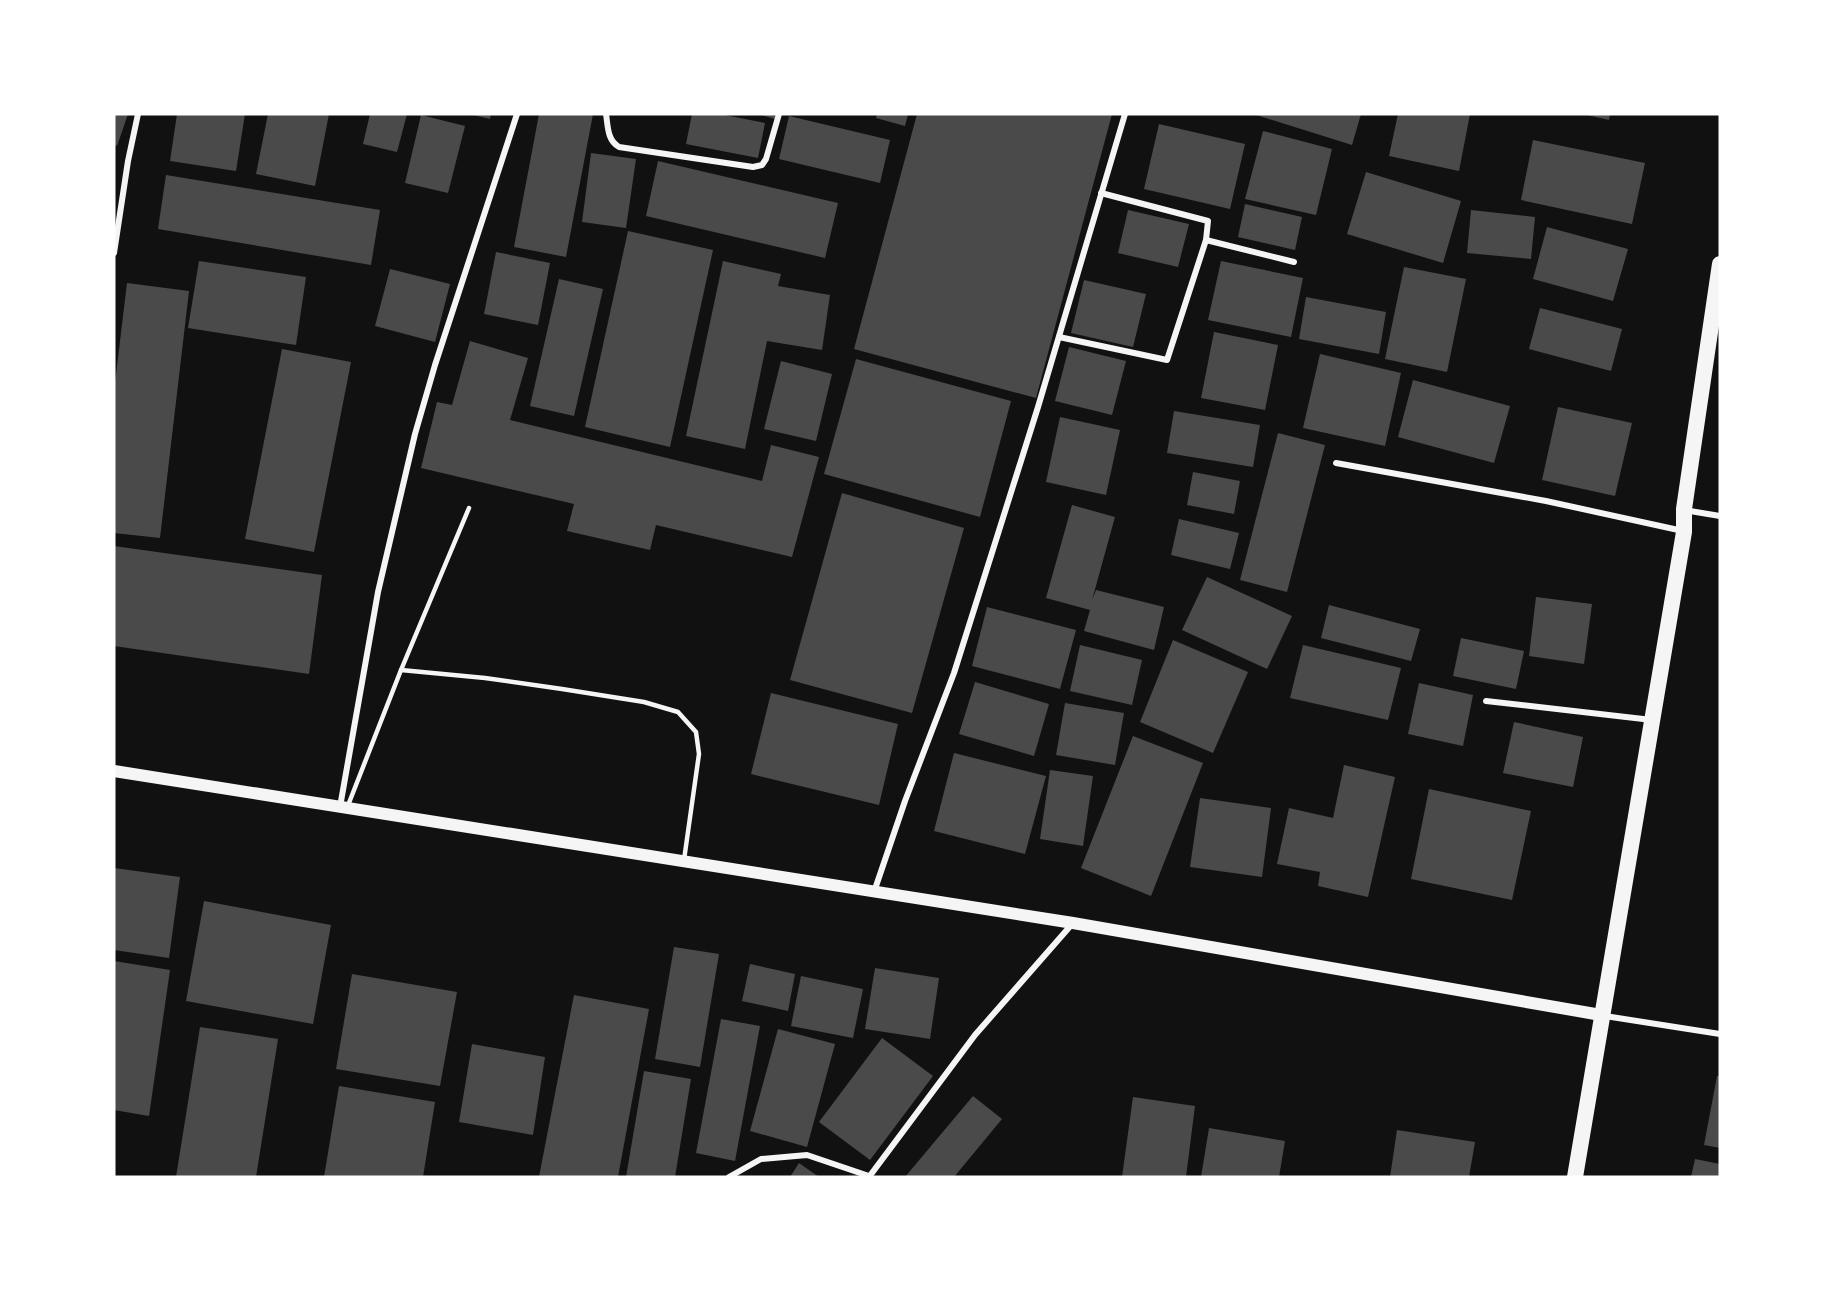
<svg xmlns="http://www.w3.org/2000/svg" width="1834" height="1291" font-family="'PT Sans',sans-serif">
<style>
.building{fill:#4a4a4a}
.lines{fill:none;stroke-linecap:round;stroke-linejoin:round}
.service{stroke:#f5f5f5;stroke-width:4.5}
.minor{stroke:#f5f5f5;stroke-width:6}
.secondary{stroke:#f5f5f5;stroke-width:12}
.trunk{stroke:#f5f5f5;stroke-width:16}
</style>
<rect width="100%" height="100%" fill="#111"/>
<g class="building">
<path d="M 114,114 L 128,114 L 117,146 L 114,144 Z"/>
<path d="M 177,114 L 245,114 L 236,171 L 170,161 Z"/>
<path d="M 268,114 L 329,114 L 315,186 L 256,174 Z"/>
<path d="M 370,114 L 407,114 L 397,152 L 363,144 Z"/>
<path d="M 469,114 L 491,114 L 490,119 Z"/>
<path d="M 539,114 L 593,114 L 566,257 L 514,247 Z"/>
<path d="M 692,114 L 720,114 L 765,123 L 758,158 L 686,144 Z"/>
<path d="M 758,114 L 776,114 L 775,119 Z"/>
<path d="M 877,114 L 908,114 L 905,126 L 876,118 Z"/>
<path d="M 917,114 L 1112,114 L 1036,398 L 854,349 Z"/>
<path d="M 1253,114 L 1361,114 L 1352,145 Z"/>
<path d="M 1398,114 L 1470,114 L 1459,171 L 1389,156 Z"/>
<path d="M 1582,114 L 1610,114 L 1609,120 Z"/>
<path d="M 421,115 L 465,126 L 448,193 L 405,183 Z"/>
<path d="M 789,116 L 890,140 L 880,183 L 779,159 Z"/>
<path d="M 1159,124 L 1245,144 L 1230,209 L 1144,189 Z"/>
<path d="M 1263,131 L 1332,149 L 1316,215 L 1245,199 Z"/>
<path d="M 1533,140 L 1645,163 L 1632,224 L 1521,200 Z"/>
<path d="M 591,153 L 636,159 L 626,228 L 582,222 Z"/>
<path d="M 658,161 L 838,203 L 825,258 L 646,216 Z"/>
<path d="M 1366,172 L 1461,201 L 1443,263 L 1347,234 Z"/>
<path d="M 166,175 L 380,210 L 371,265 L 158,229 Z"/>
<path d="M 1245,204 L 1302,217 L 1295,250 L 1238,237 Z"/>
<path d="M 1128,210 L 1189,224 L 1178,267 L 1118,253 Z"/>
<path d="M 1471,210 L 1535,217 L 1531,259 L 1467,253 Z"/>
<path d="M 1547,227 L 1628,249 L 1613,301 L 1533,279 Z"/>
<path d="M 628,231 L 713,250 L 670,447 L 585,427 Z"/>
<path d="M 496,252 L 550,263 L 538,325 L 484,314 Z"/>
<path d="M 199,261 L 306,277 L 296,345 L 188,328 Z"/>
<path d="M 723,261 L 781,274 L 778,286 L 830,295 L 822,350 L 767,341 L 745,449 L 686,436 Z"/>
<path d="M 1221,261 L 1303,278 L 1291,337 L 1208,320 Z"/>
<path d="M 1404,267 L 1466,279 L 1447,372 L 1385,359 Z"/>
<path d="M 390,269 L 450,284 L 435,342 L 375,326 Z"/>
<path d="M 559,279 L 603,289 L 574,416 L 530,406 Z"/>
<path d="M 1084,280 L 1146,294 L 1133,347 L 1071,333 Z"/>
<path d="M 127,283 L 189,291 L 160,538 L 114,533 L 114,391 Z"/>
<path d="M 1306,297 L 1386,312 L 1379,354 L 1299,339 Z"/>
<path d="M 1540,308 L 1622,329 L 1611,371 L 1529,349 Z"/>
<path d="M 1214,332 L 1278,345 L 1265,410 L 1201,398 Z"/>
<path d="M 470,341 L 528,358 L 510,420 L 762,481 L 771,445 L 819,457 L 792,557 L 656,525 L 650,550 L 567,531 L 574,504 L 421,468 L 437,402 L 452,405 Z"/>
<path d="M 1069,347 L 1126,361 L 1112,415 L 1055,401 Z"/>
<path d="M 282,349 L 351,362 L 314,552 L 245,539 Z"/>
<path d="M 1320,354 L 1401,373 L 1385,446 L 1303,428 Z"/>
<path d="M 856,359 L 1011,401 L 980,517 L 824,474 Z"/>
<path d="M 781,361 L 832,374 L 816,441 L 764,429 Z"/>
<path d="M 1413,380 L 1510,406 L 1494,463 L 1398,437 Z"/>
<path d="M 1558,407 L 1632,423 L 1615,496 L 1542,480 Z"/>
<path d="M 1174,411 L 1260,425 L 1253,467 L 1167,453 Z"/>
<path d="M 1060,417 L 1120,430 L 1106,495 L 1046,482 Z"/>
<path d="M 1278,433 L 1325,445 L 1287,592 L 1240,580 Z"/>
<path d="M 1193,472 L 1240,481 L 1234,514 L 1187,505 Z"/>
<path d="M 842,493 L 964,528 L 912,713 L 790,680 Z"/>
<path d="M 1072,505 L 1115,517 L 1092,600 L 1096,590 L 1164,607 L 1154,650 L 1084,631 L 1090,610 L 1046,598 Z"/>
<path d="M 1179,519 L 1239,533 L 1230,569 L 1171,555 Z"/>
<path d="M 114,546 L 322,575 L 309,674 L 114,646 Z"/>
<path d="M 1207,577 L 1292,616 L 1267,669 L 1182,630 Z"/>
<path d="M 1536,597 L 1592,604 L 1584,664 L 1529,656 Z"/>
<path d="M 1329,605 L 1420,629 L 1411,661 L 1321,638 Z"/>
<path d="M 987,607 L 1076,630 L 1060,689 L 972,666 Z"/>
<path d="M 1461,638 L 1524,651 L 1516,689 L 1453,676 Z"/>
<path d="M 1173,640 L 1248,672 L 1213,753 L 1140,722 Z"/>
<path d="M 1080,645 L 1142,660 L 1132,705 L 1070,691 Z"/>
<path d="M 1303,645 L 1401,668 L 1388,720 L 1290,698 Z"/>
<path d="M 975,682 L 1049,704 L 1034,756 L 959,734 Z"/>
<path d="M 1419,683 L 1473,695 L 1463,746 L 1408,734 Z"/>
<path d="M 771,693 L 898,724 L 879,805 L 751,774 Z"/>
<path d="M 1065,703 L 1124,713 L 1115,765 L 1056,755 Z"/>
<path d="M 1514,722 L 1583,737 L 1573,787 L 1503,773 Z"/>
<path d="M 1133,736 L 1203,763 L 1151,896 L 1081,868 Z"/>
<path d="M 954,753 L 1046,776 L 1025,854 L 934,831 Z"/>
<path d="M 1344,765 L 1395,777 L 1368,897 L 1318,886 L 1320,872 L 1277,864 L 1289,808 L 1333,818 Z"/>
<path d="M 1050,770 L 1093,776 L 1083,846 L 1040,839 Z"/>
<path d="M 1429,789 L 1531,811 L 1512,900 L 1411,879 Z"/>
<path d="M 1200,798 L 1271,808 L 1262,877 L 1190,867 Z"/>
<path d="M 114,868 L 180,877 L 169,958 L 114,950 Z"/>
<path d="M 204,901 L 331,925 L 313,1024 L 186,1001 Z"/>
<path d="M 674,947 L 719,954 L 700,1067 L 655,1059 Z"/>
<path d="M 114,961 L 170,970 L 149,1116 L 114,1110 Z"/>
<path d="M 750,964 L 795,974 L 788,1011 L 742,1001 Z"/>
<path d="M 875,968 L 939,978 L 930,1039 L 865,1029 Z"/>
<path d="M 352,974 L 457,992 L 440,1086 L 336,1069 Z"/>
<path d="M 801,976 L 863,989 L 853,1038 L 791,1026 Z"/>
<path d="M 574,995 L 649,1009 L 618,1177 L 539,1177 Z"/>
<path d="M 721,1019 L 760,1026 L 735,1161 L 696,1153 Z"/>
<path d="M 200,1027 L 278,1039 L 256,1177 L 176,1177 Z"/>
<path d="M 778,1029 L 835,1044 L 807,1147 L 750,1131 Z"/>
<path d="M 882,1038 L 933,1076 L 870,1160 L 819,1122 Z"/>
<path d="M 472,1044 L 545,1057 L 533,1135 L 459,1122 Z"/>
<path d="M 644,1071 L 691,1079 L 675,1177 L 626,1177 Z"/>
<path d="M 1717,1076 L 1720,1076 L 1720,1148 L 1704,1145 Z"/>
<path d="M 339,1086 L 435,1102 L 423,1177 L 324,1177 Z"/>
<path d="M 973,1096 L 1002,1119 L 954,1177 L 905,1177 Z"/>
<path d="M 1133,1097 L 1195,1106 L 1186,1177 L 1122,1177 Z"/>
<path d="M 1209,1128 L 1285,1141 L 1279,1177 L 1201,1177 Z"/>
<path d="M 1397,1130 L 1475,1142 L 1469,1177 L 1390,1177 Z"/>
<path d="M 1695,1159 L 1720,1164 L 1720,1177 L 1691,1177 Z"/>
<path d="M 799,1163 L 819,1177 L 790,1177 Z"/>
</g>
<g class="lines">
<g class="service">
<path d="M 401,670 L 485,678 L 562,689 L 644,702 L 678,712 L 696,732 L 699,754 L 684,860"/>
<path d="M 347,808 L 401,670 L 469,508"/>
</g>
<g class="minor">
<path d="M 606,114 C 608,126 607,140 619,147 L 753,167 L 762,165 L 766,159 L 779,114"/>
<path d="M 1206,240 L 1294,262"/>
<path d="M 114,253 L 128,161 L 138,114"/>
<path d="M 1059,337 L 1167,360 L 1206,240 L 1208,221 L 1101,193"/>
<path d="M 1336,463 L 1546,501 L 1683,531"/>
<path d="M 1684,510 L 1720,516"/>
<path d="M 1486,701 L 1652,720"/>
<path d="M 340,807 L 378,592 L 415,434 L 435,365 L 517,114"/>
<path d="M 874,892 L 905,801 L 954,673 L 1038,407 L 1125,114"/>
<path d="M 1605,1016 L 1720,1034"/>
<path d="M 729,1177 L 761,1159 L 807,1155 L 869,1176"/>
<path d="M 869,1177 L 975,1035 L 1073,923"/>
</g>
<path class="secondary" d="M 114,771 L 1073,923 L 1601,1015"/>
<path class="trunk" d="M 1575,1177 L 1684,532 L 1684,509 L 1720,264"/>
</g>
<rect width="1834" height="1291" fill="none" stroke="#ffffff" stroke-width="231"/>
</svg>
